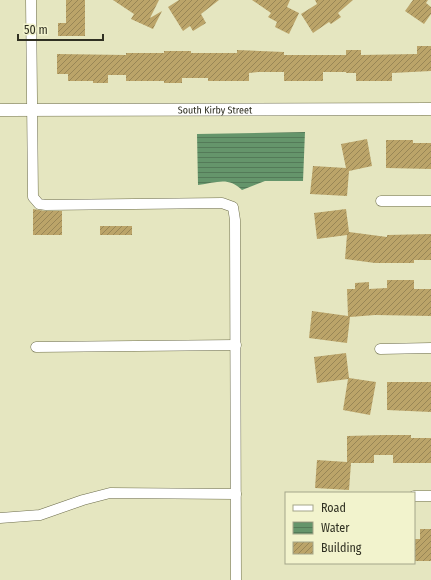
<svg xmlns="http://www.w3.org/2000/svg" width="431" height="580" font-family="'Fira Sans Condensed',sans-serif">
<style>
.water{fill:url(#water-rules)}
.building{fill:url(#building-hatch)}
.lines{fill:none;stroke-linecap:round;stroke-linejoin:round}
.minor-casing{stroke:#6d6d4c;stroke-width:11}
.tertiary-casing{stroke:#6d6d4c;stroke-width:13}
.minor{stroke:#fff;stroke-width:10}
.tertiary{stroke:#fff;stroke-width:12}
.labels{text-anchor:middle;stroke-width:4;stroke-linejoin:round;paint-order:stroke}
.street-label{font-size:10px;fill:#303022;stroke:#f2f3cd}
</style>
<defs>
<pattern id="water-rules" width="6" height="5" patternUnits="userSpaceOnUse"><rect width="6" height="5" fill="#65956b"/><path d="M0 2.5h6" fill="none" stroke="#547a58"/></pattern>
<pattern id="building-hatch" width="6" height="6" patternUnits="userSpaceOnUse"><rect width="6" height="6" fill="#bba469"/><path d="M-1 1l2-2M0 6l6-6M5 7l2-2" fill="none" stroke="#988656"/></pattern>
</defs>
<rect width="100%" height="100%" fill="#e5e6c0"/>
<path class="water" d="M 305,132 L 303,181 L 265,181 L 242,190 C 228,176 216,183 198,185 L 197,134 Z"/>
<g class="building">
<path d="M 66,0 L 85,0 L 85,36 L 58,36 L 58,23 L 66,23 Z"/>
<path d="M 113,0 L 159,0 L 150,18 L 162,11 L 153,29 L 131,19 L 134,14 Z"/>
<path d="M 179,0 L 219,0 L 201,14 L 206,23 L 193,31 L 190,26 L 183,31 L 168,7 Z"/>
<path d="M 252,0 L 290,0 L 287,7 L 299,13 L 289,34 L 275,27 L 277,22 L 268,17 L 271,13 Z"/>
<path d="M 315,0 L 353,0 L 338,13 L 341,17 L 331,24 L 329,22 L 313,33 L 301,14 L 317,4 Z"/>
<path d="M 413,0 L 428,0 L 426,3 L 431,7 L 431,14 L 424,24 L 405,11 Z"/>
<path d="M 417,46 L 431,46 L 431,71 L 392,73 L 392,81 L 356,81 L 356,73 L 346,73 L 346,72 L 323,72 L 323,81 L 284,81 L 284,72 L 258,72 L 249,73 L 249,81 L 208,81 L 208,78 L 182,78 L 182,83 L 164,83 L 164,81 L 126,81 L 126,75 L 108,75 L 108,83 L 93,83 L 93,81 L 68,81 L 68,74 L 57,74 L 57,54 L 126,55 L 126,53 L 164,53 L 164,51 L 191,51 L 191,53 L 237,53 L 237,50 L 284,52 L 284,55 L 346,55 L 346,50 L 361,50 L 361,55 L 417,54 Z"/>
<path d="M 367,139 L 372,166 L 349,171 L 347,196 L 310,194 L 313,166 L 346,168 L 341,144 Z"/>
<path d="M 386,140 L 413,140 L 413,143 L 431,143 L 431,169 L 386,168 Z"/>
<path d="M 33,209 L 45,211 L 62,211 L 62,235 L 33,235 Z"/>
<path d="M 346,209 L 349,232 L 387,237 L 387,235 L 431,234 L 431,260 L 414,260 L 414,263 L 375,263 L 345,259 L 347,235 L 317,239 L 314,213 Z"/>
<rect x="100" y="226" width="32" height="9"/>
<path d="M 387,280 L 414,280 L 414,289 L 431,289 L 431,316 L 375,315 L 350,317 L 347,343 L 309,338 L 312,311 L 348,316 L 347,289 L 355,289 L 355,283 L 369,282 L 369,289 L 387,288 Z"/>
<path d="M 346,353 L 349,378 L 376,382 L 370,415 L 343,410 L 348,379 L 317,383 L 314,357 Z"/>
<path d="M 387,382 L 431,382 L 431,412 L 387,410 Z"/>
<path d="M 384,435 L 411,435 L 411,438 L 431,438 L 431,463 L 393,463 L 393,455 L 374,455 L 374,463 L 351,463 L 349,490 L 315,488 L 317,460 L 347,462 L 347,436 Z"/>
<path d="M 420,529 L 431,529 L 431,561 L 414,561 L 414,539 L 420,539 Z"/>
</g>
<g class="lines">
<g class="minor-casing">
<g id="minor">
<path d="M 31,0 L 33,197 L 39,204 L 46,205 L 222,203 L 233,207 L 235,220 L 236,580"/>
<path d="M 381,201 L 431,201"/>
<path d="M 36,347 L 236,345"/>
<path d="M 380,349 L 431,348"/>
<path d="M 414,496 L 431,496"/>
<path d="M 0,518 L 40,515 L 83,500 L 110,493 L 236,494"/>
</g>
</g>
<g class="tertiary-casing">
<g id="tertiary">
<path id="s1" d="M 0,110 L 431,109"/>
</g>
</g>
<use href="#minor" class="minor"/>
<use href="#tertiary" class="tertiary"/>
</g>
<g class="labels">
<g class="street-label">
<text dy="4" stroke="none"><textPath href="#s1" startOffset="215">South Kirby Street</textPath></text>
</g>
</g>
<rect x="285" y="492" width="130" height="72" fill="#f2f3cd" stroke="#a4a589"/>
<rect x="293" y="505" width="20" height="6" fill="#ffffff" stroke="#a4a589"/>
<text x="321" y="512" font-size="12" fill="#303022">Road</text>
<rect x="293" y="522" width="20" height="12" fill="url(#water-rules)" stroke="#a4a589"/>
<text x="321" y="532" font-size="12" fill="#303022">Water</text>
<rect x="293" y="542" width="20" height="12" fill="url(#building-hatch)" stroke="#a4a589"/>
<text x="321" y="552" font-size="12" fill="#303022">Building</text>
<path d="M18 34v6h85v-6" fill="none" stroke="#303022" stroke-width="2"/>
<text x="24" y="34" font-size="12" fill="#303022" stroke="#f2f3cd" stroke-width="3" paint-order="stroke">50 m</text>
</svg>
